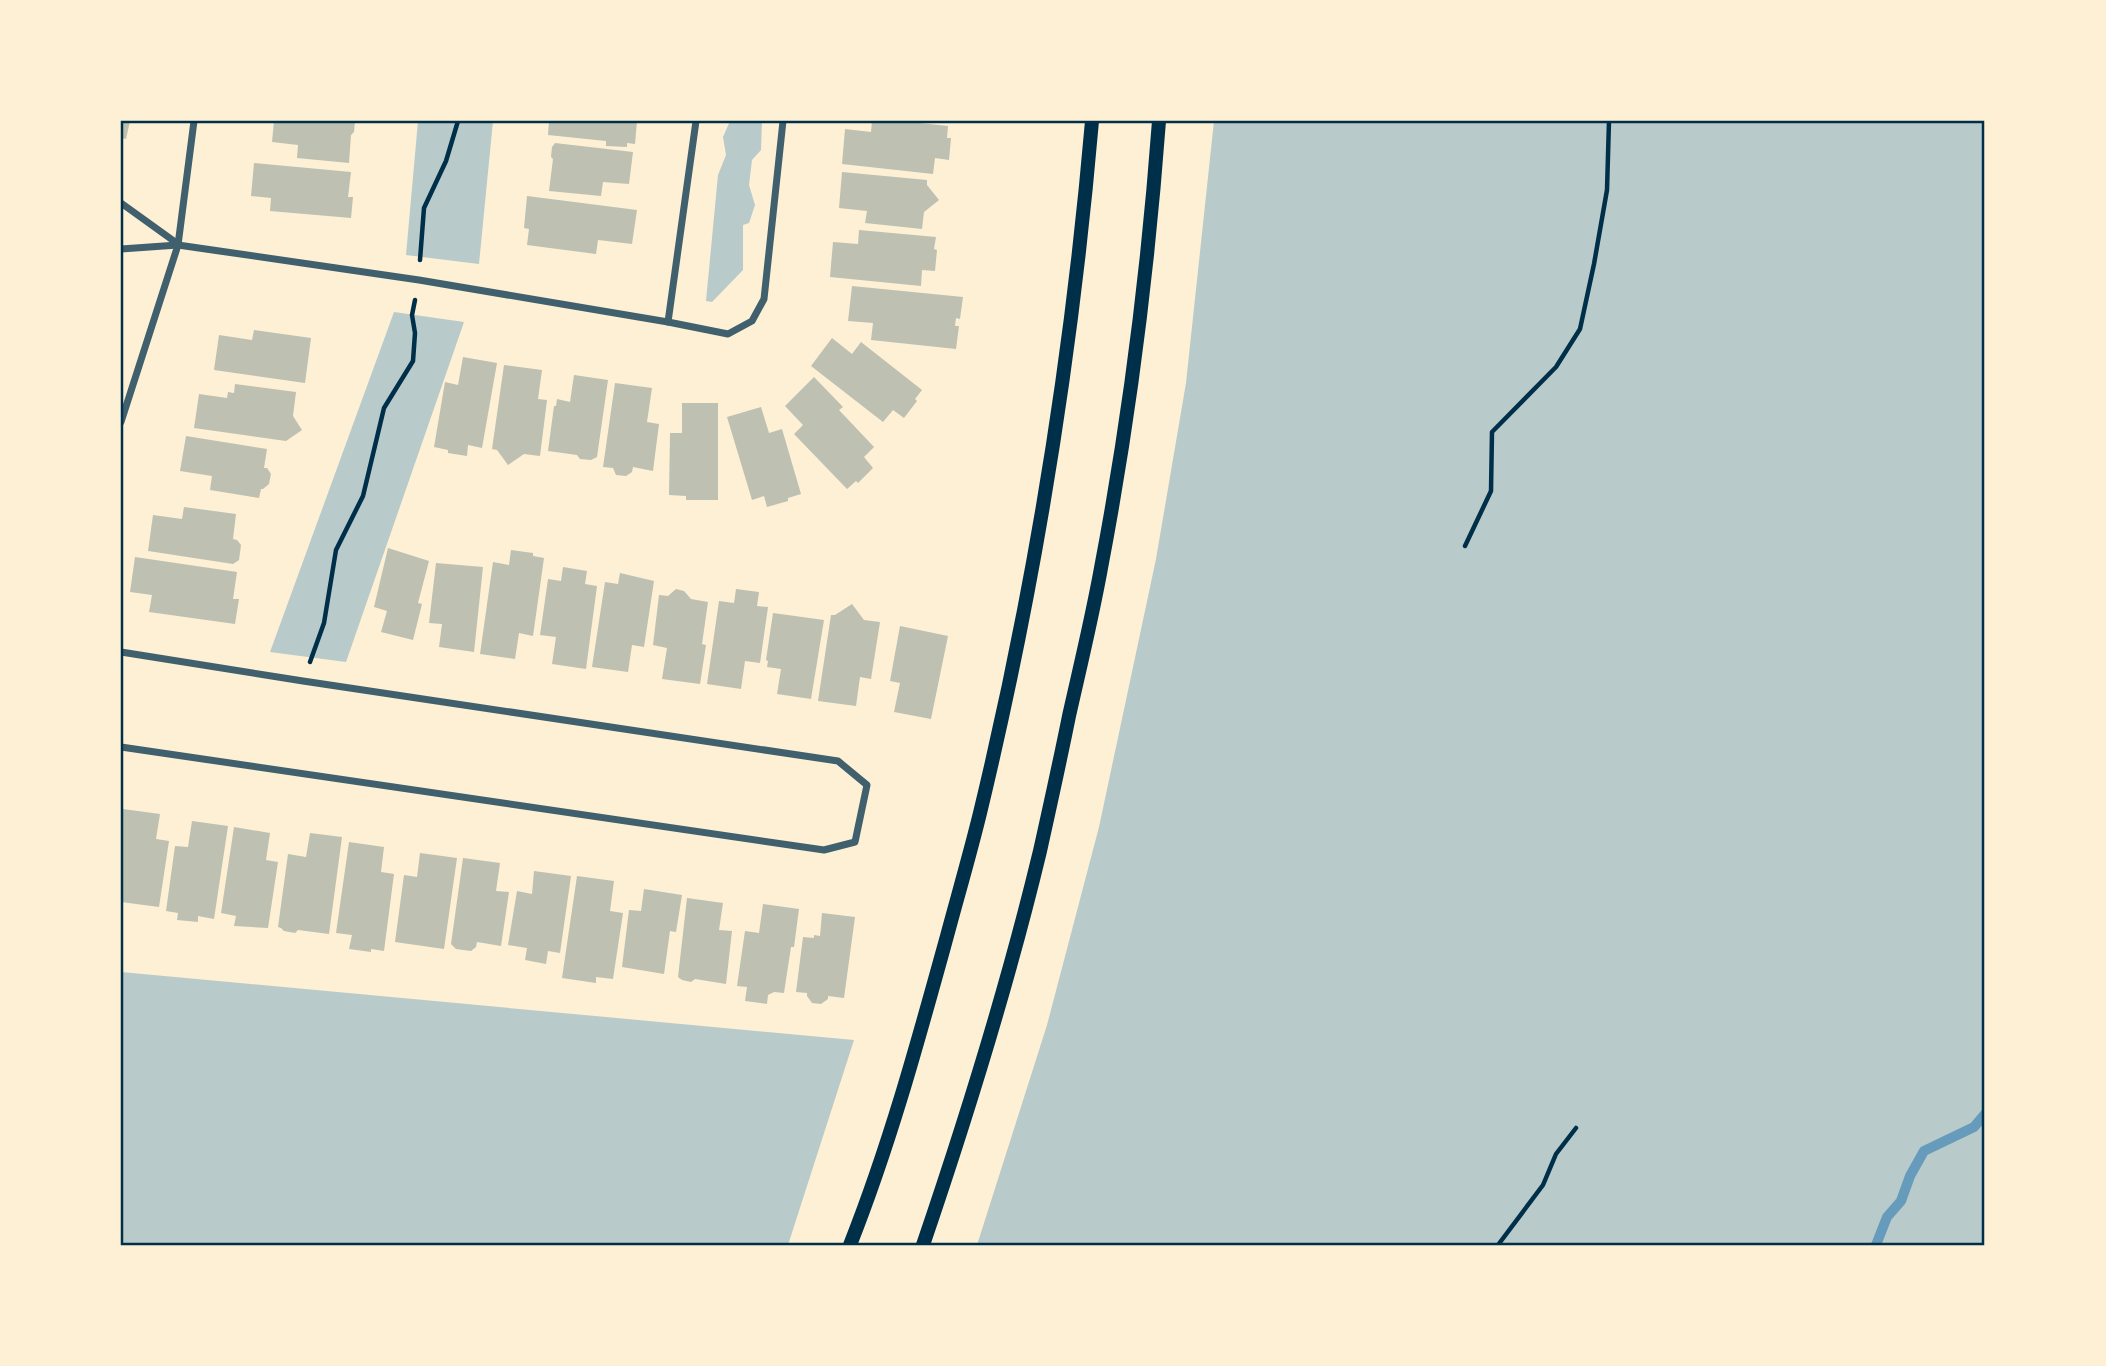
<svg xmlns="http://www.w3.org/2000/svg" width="2106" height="1366" font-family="'DM Sans',sans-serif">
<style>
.green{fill:#b9caca}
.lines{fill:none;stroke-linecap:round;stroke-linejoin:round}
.stream{stroke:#669bbc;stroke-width:10}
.building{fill:#bec0b2}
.path{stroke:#003049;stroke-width:4.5}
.minor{stroke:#3f606c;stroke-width:7}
.secondary{stroke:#003049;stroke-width:14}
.neatline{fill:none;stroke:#003049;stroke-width:2.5}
</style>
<rect width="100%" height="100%" fill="#fdf0d5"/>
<g class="green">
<path d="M 418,121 L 493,121 L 479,264 L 406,255 Z"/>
<path d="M 730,121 L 762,121 L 761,150 L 752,160 L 749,185 L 755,205 L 749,223 L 743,225 L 743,270 L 712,302 L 706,301 L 718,175 L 726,155 L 723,137 Z"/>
<path d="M 1214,121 L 1985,121 L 1985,1245 L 977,1245 L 1047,1025 L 1099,827 L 1156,559 L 1186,383 Z"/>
<path d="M 394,312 L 464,322 L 346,662 L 270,652 Z"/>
<path d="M 121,972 L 854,1040 L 788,1245 L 121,1245 Z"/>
</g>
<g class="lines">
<path class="stream" d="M 1876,1245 L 1887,1217 L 1901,1201 L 1910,1176 L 1924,1151 L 1974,1127 L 1985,1114"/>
</g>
<g class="building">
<path d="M 121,121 L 130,121 L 126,139 L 121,138 Z"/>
<path d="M 274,121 L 355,121 L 354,132 L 351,135 L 349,163 L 297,158 L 298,145 L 272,142 Z"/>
<path d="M 549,121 L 637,121 L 635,144 L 627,143 L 627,147 L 606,146 L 606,141 L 548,135 Z"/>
<path d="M 872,121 L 901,121 L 948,126 L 947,138 L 951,138 L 949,160 L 935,158 L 933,174 L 842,164 L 845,129 L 871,132 Z"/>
<path d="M 555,143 L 633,152 L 629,184 L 603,182 L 601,196 L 549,191 L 553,159 L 551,157 L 552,147 Z"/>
<path d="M 254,163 L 351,172 L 348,197 L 353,197 L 351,218 L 270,211 L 271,198 L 251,196 Z"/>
<path d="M 842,172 L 927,180 L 927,185 L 939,200 L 924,212 L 922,229 L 865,223 L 867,211 L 839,208 Z"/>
<path d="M 527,196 L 637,210 L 632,244 L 598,240 L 596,254 L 527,245 L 529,229 L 524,228 Z"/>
<path d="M 859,230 L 936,237 L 934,249 L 937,250 L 935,271 L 922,270 L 921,286 L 830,277 L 833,242 L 858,244 Z"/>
<path d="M 852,286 L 963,297 L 960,319 L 956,318 L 955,326 L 959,326 L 956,349 L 871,340 L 873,323 L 848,321 Z"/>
<path d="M 254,330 L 311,338 L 305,383 L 214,370 L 219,335 L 252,340 Z"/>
<path d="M 832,338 L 852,354 L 861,342 L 922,390 L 915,399 L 917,401 L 904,418 L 893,410 L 883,422 L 811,366 Z"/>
<path d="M 463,357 L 497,363 L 482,448 L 468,445 L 467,456 L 448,453 L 448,450 L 434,447 L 445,382 L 458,385 Z"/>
<path d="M 504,365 L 542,370 L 538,399 L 547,400 L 540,456 L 524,454 L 508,465 L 497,450 L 492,449 Z"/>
<path d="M 574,375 L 608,380 L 597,457 L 591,460 L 580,459 L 577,455 L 548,451 L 554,406 L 556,406 L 557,399 L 570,402 Z"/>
<path d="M 814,377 L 843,407 L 839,410 L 874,447 L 864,457 L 873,468 L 858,483 L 856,481 L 847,489 L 794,434 L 803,425 L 785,406 Z"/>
<path d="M 615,383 L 652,388 L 647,422 L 659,424 L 653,471 L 633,467 L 632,472 L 626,476 L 616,475 L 613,468 L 603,467 Z"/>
<path d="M 235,384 L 296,392 L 293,416 L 302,430 L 286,441 L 194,428 L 199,394 L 227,398 L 228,392 L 234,393 Z"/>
<path d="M 682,403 L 718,403 L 718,500 L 686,500 L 686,496 L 669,495 L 670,433 L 682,433 Z"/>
<path d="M 761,407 L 769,433 L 782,429 L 801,494 L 788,498 L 788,501 L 767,507 L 764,496 L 752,500 L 727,417 Z"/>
<path d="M 186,436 L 267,449 L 264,468 L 267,468 L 271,474 L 269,484 L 263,489 L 261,489 L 259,498 L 210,490 L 212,476 L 180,471 Z"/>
<path d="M 184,507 L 236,514 L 233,539 L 237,540 L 241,545 L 239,560 L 233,564 L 148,551 L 153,515 L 182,519 Z"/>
<path d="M 388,548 L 429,561 L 418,603 L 422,604 L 413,640 L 381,632 L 387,611 L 374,607 Z"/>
<path d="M 511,550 L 533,553 L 533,556 L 544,558 L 533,636 L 519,633 L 515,659 L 480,654 L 493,562 L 509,565 Z"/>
<path d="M 135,557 L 237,572 L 233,599 L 239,599 L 235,624 L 149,612 L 152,595 L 130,592 Z"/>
<path d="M 436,563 L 483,567 L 474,652 L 439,647 L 442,624 L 429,623 Z"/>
<path d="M 563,567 L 587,571 L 585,584 L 597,586 L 586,669 L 552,664 L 556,637 L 540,635 L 548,579 L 561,581 Z"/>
<path d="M 620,573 L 654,581 L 644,647 L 632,645 L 628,672 L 592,667 L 605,582 L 618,584 Z"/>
<path d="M 676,589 L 684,591 L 691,599 L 708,602 L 702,644 L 706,645 L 700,684 L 662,679 L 667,648 L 653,645 L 659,595 L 668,596 Z"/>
<path d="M 736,589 L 759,592 L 757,606 L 768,607 L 760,663 L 745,661 L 741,689 L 707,684 L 719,601 L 734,603 Z"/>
<path d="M 852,604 L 864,620 L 880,622 L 871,679 L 860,677 L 856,706 L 818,701 L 831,615 L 835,615 Z"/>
<path d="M 773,613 L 824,620 L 811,699 L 777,694 L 781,669 L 767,667 L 768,661 L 766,660 Z"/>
<path d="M 900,626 L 948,636 L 931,719 L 894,712 L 900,683 L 890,681 Z"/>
<path d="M 123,809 L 160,814 L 156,839 L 169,841 L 159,907 L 121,902 L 121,823 Z"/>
<path d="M 192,821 L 228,826 L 214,919 L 198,916 L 198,922 L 177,920 L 178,913 L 166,911 L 175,846 L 188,847 Z"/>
<path d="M 234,827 L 270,833 L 266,860 L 278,862 L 268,928 L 234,926 L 236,916 L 221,913 Z"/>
<path d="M 310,833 L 342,837 L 329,934 L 298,930 L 295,933 L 284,931 L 281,928 L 278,927 L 288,854 L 306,857 Z"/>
<path d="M 349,842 L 384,847 L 381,872 L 394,874 L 384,951 L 371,949 L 371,952 L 349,949 L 352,935 L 336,933 Z"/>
<path d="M 420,853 L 457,858 L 444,949 L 395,942 L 404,875 L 417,877 Z"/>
<path d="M 463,858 L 500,863 L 496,891 L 509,892 L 501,946 L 477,942 L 476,947 L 471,951 L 456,949 L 451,944 Z"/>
<path d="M 534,871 L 571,876 L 560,953 L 548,951 L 546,964 L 525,960 L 527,948 L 508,945 L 517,891 L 532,894 Z"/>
<path d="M 577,876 L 614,881 L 610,911 L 623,913 L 613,979 L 596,977 L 596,983 L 562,978 Z"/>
<path d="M 644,889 L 682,895 L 676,932 L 670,931 L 664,974 L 622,967 L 629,910 L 641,911 Z"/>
<path d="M 687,898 L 723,903 L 719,930 L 732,931 L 726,984 L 695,979 L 691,982 L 682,980 L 678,977 Z"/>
<path d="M 763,904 L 799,909 L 794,947 L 791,947 L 784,993 L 774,992 L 768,995 L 767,1004 L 745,1001 L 747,987 L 737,986 L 745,931 L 759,933 Z"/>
<path d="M 822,913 L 855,917 L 844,998 L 828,996 L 828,999 L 821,1004 L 812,1003 L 807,996 L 807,993 L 796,992 L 803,937 L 814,938 L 814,935 L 820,936 Z"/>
</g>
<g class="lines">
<g class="path">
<path d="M 420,260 L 424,208 L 446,161 L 458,121"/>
<path d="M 1465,546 L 1491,491 L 1492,432 L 1556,367 L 1580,329 L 1594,264 L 1607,190 L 1609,121"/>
<path d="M 310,662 L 324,623 L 336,550 L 363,496 L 384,408 L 413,361 L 415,333 L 412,315 L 415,300"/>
<path d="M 1498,1245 L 1543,1185 L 1556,1154 L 1576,1128"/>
</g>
<g class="minor">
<path d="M 121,203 L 178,244"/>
<path d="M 121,249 L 178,245 L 419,280 L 668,322 L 728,334 L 752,321 L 764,299 L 783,121"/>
<path d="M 668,322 L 696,121"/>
<path d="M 121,422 L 178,245 L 194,121"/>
<path d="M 121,652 L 303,681 L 838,761 L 867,785 L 855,842 L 824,850 L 121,747"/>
</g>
<g class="secondary">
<path d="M 850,1245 C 890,1144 918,1041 947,936 C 958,895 970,854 980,813 C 1035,585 1072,354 1092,121"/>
<path d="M 923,1245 C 967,1116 1008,984 1040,851 C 1050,806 1060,761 1069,716 C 1080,667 1092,618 1101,568 C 1129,421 1148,270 1159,121"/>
</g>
</g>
<rect width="2106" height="1366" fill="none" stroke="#fdf0d5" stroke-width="245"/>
<rect x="122" y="122" width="1861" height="1122" class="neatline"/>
</svg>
